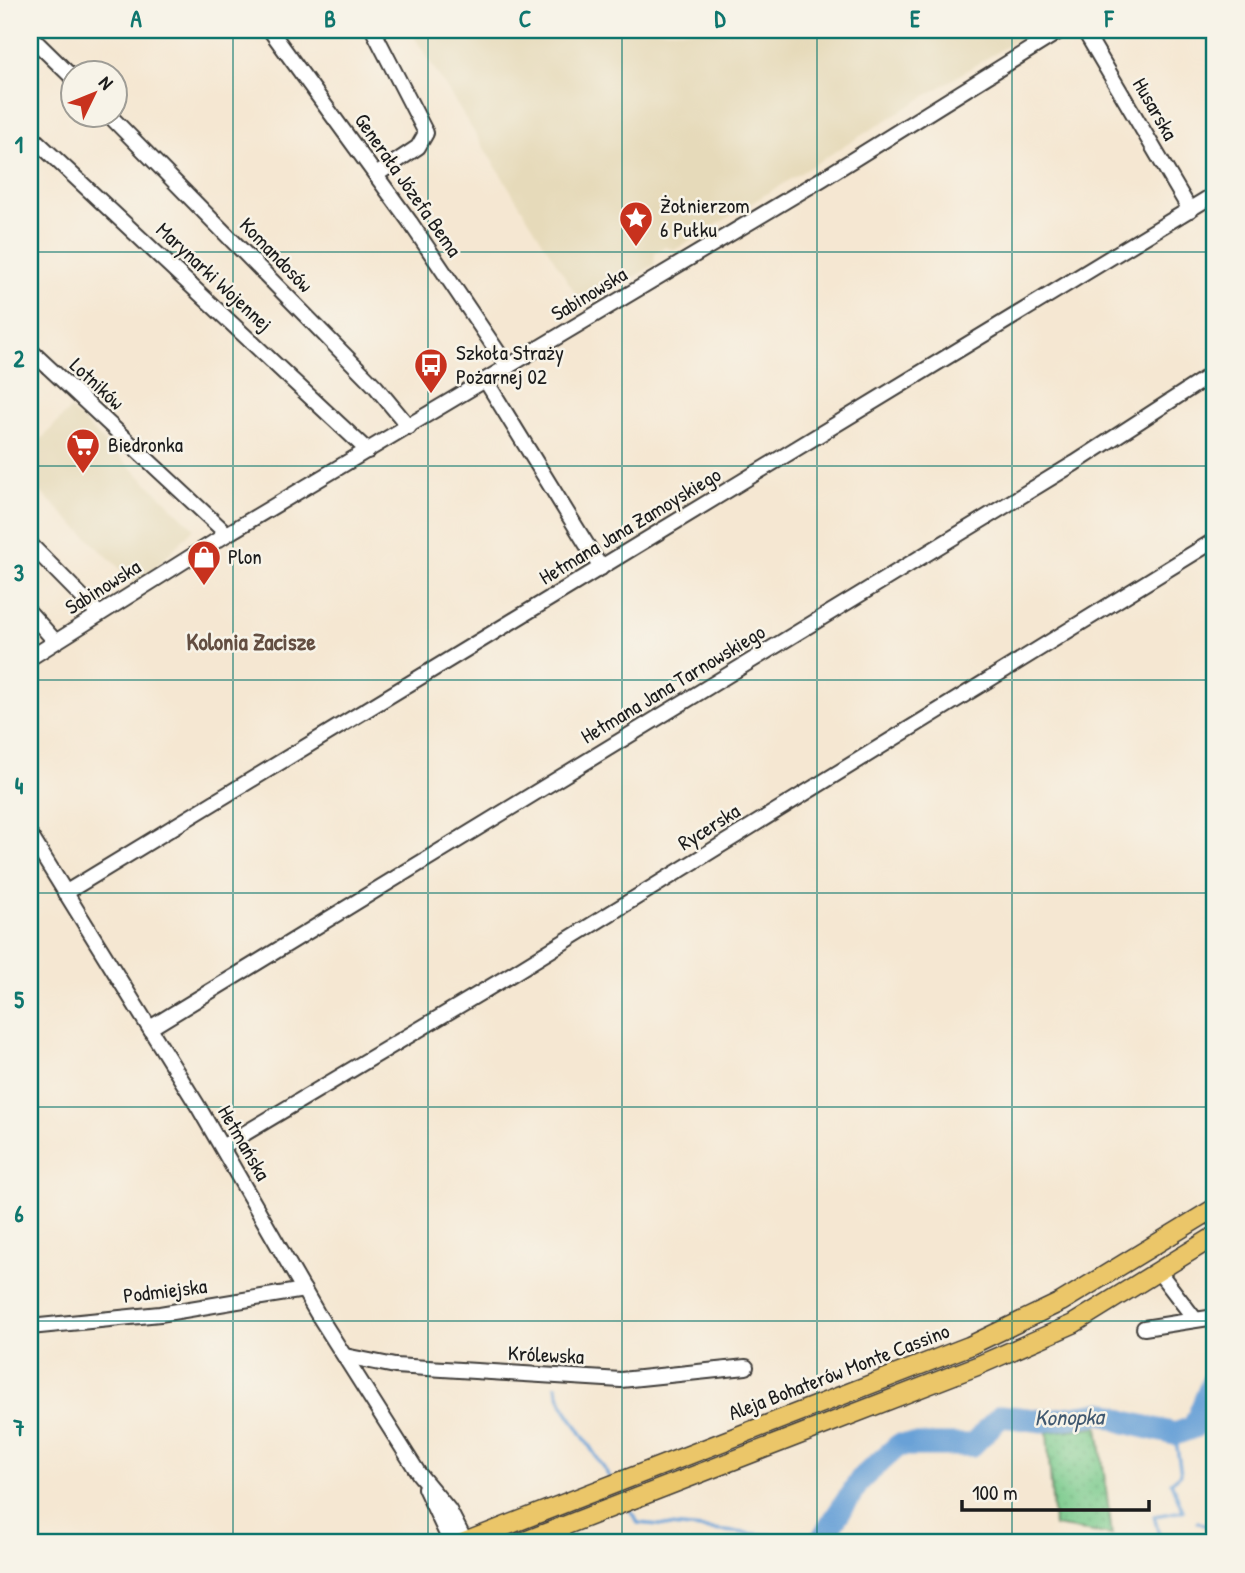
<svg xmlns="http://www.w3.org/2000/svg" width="1245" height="1573" font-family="'Patrick Hand',sans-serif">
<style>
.built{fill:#e6daba}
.grass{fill:url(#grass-dots);stroke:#4a7354;stroke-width:2}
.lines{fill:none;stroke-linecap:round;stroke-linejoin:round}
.stream{stroke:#69a1d7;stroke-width:3.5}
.river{stroke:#69a1d7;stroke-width:23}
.minor-casing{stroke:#3d3a37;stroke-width:18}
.major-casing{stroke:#3d3a37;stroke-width:21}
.minor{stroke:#fff;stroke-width:14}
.major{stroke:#ebc669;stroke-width:18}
.grid{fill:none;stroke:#0f766e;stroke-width:2;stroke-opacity:0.55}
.labels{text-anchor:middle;stroke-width:5;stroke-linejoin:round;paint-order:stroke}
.street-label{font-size:21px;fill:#1c1c1c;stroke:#f7f3e8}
.poi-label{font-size:21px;fill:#1c1c1c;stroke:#f7f3e8;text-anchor:start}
.neighbourhood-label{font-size:23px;font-weight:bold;fill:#634e41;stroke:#f7f3e8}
.water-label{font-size:23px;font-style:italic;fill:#3f5870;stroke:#f7f3e8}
.neatline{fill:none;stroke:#0f766e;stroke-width:2.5}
.grid-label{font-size:23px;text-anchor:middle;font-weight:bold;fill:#0f766e}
</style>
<defs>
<pattern id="grass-dots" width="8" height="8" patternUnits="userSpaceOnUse" patternTransform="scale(1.75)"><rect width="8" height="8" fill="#79ca8c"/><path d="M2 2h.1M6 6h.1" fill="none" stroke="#68ad78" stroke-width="1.8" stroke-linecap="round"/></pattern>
</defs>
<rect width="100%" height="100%" fill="#f7f3e8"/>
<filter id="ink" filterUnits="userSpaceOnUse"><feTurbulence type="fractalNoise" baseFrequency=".0143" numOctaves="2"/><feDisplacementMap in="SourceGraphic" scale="14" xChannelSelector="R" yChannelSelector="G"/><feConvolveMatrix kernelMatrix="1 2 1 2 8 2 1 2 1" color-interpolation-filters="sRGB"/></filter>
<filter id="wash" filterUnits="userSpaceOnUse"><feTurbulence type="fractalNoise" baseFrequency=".00686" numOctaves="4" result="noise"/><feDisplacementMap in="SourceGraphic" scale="28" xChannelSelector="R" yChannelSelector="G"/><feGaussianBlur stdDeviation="1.57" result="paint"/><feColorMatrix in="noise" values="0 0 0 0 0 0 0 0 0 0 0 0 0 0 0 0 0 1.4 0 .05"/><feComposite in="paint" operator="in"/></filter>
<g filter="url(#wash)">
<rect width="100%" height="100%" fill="#f5e7d2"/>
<g class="built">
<path d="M 410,30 L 1033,30 L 675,250 L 665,247 L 655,253 L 654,265 L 584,307 Z"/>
<path d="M 70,409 L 194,528 L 138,586 L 30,482 L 30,451 Z"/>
</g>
<path class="grass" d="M 1098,1427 L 1112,1535 L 1054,1526 L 1047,1432 Z"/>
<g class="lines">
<g class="stream">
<path d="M 556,1386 L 563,1405 L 610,1478"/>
<path d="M 629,1508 L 638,1523 L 821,1540"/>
<path d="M 1198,1522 L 1215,1530"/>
<path d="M 1155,1543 L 1160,1539 L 1154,1516 L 1183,1511 L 1171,1482 L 1181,1474 L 1175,1434"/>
<path d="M 1215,1543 L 1215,1535"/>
</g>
<path class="river" d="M 819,1543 L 861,1479 L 899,1445 L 972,1445 L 1001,1416 L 1043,1421 L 1103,1413 L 1125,1422 L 1175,1434 L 1194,1427 L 1215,1376"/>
</g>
</g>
<g filter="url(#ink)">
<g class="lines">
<g class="minor-casing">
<g id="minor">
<path d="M 270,30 L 410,222 L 508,367"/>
<path d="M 373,30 L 426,133 L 418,147 L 376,175"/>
<path d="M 1084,30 L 1190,210"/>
<path d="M 30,36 L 74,79"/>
<path d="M 110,116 L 376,387 L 409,427"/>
<path d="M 30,135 L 368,451"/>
<path d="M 30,350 L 227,534"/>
<path d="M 486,381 L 601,568"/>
<path d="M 30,544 L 99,614"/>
<path d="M 30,613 L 55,641"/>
<path d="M 30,658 L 227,534 L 822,179 L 1061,30"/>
<path d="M 30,835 L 199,1108 L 317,1313 L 419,1474 L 449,1510 L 466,1543"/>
<path d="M 65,893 L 1215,194"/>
<path d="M 150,1028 L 1075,463 L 1215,372"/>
<path d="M 222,1147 L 512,974 L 1215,540"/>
<path d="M 1158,1271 L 1194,1318"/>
<path d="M 30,1327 L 160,1314 L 304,1290"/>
<path d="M 1144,1328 L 1215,1317"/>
<path d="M 345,1356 L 395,1366 L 621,1380 L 746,1367"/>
<path d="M 425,1488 L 451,1543"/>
</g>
</g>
<g class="major-casing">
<g id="major">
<path d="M 462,1543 L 969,1346 L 1061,1302 L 1215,1208"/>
<path d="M 520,1543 L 977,1366 L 1073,1324 L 1215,1236"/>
</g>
</g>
<use href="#minor" class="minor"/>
<use href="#major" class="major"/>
</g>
</g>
<path class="grid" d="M 233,30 L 233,1543M 428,30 L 428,1543M 622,30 L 622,1543M 817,30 L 817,1543M 1012,30 L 1012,1543M 30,252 L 1215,252M 30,466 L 1215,466M 30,680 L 1215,680M 30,893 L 1215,893M 30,1107 L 1215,1107M 30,1321 L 1215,1321"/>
<defs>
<g id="sight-pin" transform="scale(1.75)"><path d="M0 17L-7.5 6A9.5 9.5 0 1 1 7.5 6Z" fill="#c8321e" stroke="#f7f3e8"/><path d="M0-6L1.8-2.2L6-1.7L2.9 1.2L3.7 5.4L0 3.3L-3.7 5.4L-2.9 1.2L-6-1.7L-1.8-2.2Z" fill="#fff"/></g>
<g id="bus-pin" transform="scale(1.75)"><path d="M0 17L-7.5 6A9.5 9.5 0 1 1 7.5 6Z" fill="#c8321e" stroke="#f7f3e8"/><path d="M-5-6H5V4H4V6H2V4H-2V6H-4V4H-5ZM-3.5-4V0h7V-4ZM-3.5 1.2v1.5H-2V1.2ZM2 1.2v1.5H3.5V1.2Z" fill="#fff"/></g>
<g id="supermarket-pin" transform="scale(1.75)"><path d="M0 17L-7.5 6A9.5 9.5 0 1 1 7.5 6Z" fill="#c8321e" stroke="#f7f3e8"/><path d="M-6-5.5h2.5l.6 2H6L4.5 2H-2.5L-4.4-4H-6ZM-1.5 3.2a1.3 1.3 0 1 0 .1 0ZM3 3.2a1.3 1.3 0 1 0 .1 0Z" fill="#fff"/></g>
<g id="shop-pin" transform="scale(1.75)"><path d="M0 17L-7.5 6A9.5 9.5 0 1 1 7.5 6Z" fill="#c8321e" stroke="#f7f3e8"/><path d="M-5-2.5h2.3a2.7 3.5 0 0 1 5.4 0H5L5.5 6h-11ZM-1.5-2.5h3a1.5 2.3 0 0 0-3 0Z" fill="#fff"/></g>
</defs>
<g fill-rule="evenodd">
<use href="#sight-pin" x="636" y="218"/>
<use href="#bus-pin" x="431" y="365"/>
<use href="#supermarket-pin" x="83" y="445"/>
<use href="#shop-pin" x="204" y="557"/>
</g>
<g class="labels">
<g class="street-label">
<text transform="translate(1155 109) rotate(60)" y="7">Husarska</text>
<text transform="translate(408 185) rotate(55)" y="7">Generała Józefa Bema</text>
<text transform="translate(276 255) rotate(46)" y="7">Komandosów</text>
<text transform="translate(214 277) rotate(43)" y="7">Marynarki Wojennej</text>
<text transform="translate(589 294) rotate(-31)" y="7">Sabinowska</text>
<text transform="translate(97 384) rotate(43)" y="7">Lotników</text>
<text transform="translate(630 526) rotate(-31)" y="7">Hetmana Jana Zamoyskiego</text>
<text transform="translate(103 587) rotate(-32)" y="7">Sabinowska</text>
<text transform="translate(673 684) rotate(-31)" y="7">Hetmana Jana Tarnowskiego</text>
<text transform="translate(709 827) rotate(-32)" y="7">Rycerska</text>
<text transform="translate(244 1143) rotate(60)" y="7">Hetmańska</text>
<text transform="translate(165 1291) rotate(-7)" y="7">Podmiejska</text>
<text transform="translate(546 1355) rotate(3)" y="7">Królewska</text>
<text transform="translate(839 1372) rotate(-21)" y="7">Aleja Bohaterów Monte Cassino</text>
</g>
<g class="poi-label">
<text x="660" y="213">Żołnierzom<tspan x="660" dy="24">6 Pułku</tspan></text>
<text x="456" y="360">Szkoła Straży<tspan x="456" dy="24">Pożarnej 02</tspan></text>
<text x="108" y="452">Biedronka</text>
<text x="228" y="564">Plon</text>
</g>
<g class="neighbourhood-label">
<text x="251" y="650">Kolonia Zacisze</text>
</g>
<g class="water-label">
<text transform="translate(1069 1417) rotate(-1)" y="8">Konopka</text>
</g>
</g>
<rect width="1245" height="1573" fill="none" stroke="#f7f3e8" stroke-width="77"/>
<g transform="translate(94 94) rotate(47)"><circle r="33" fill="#f7f3e8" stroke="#9f9d96" stroke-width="2"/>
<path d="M0-5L12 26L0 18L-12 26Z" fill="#c8321e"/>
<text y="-10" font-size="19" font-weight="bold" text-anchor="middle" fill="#1c1c1c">N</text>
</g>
<path d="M962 1500v10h187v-10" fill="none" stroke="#1c1c1c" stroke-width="3.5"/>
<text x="972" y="1500" font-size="21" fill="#1c1c1c" stroke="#f7f3e8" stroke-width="5" paint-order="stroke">100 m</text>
<rect x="38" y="38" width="1168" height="1496" class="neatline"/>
<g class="grid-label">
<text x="136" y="27">A</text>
<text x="330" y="27">B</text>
<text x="525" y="27">C</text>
<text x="720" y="27">D</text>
<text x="915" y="27">E</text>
<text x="1109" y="27">F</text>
<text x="19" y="153">1</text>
<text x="19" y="367">2</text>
<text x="19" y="581">3</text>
<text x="19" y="794">4</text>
<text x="19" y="1008">5</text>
<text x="19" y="1222">6</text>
<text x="19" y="1436">7</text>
</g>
</svg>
